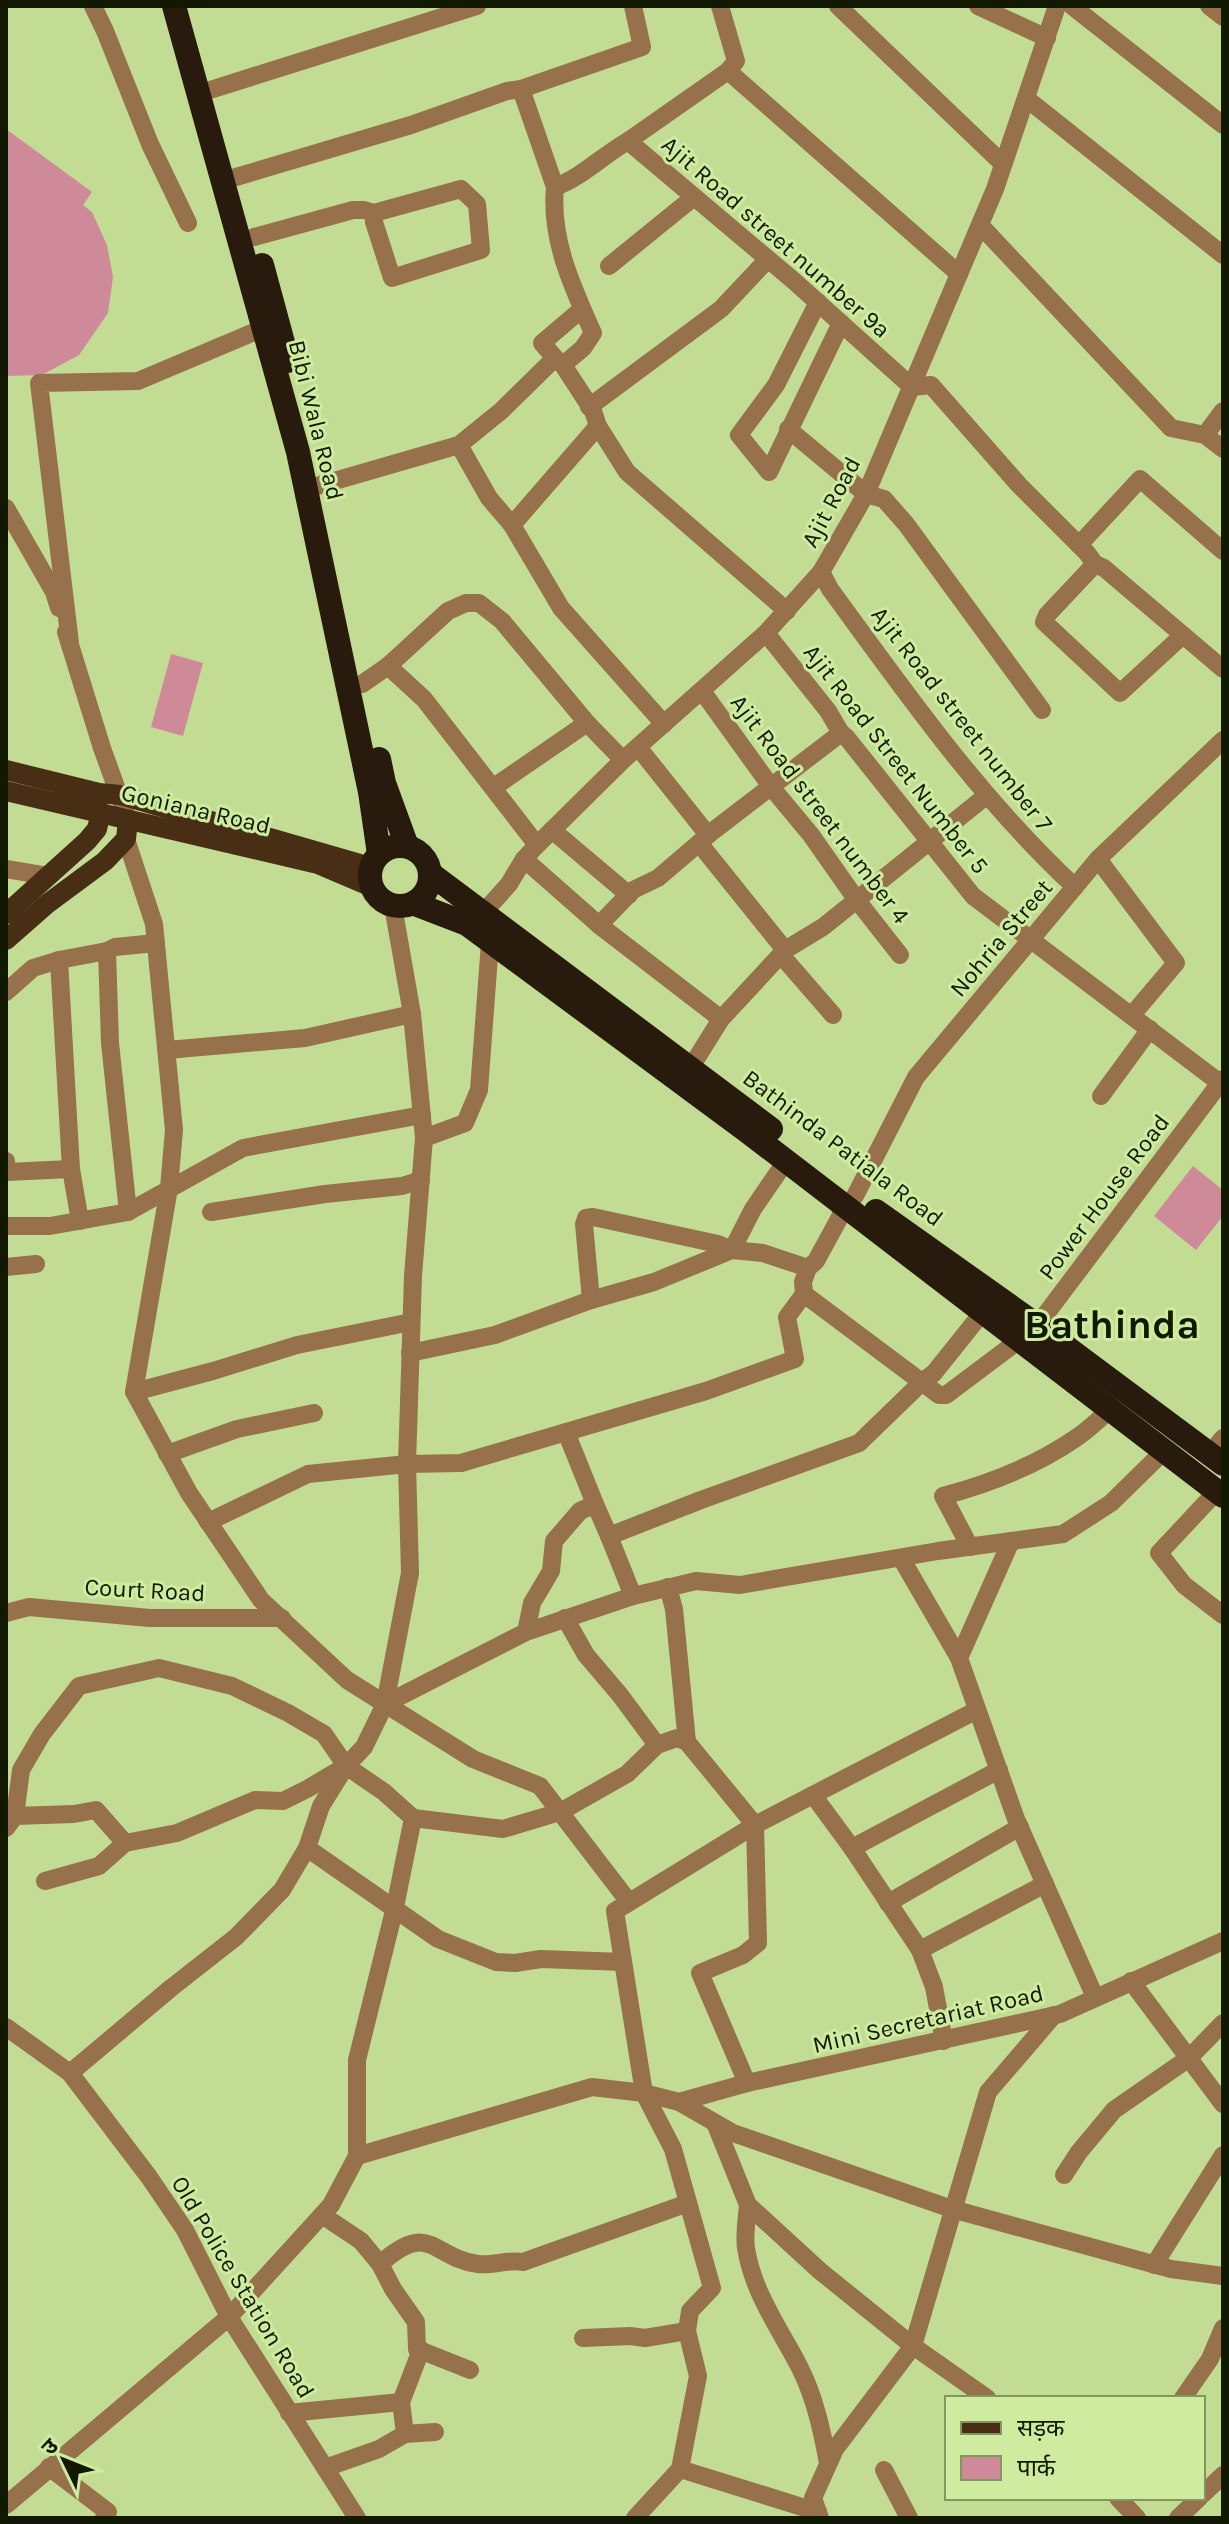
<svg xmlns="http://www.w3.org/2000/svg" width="1229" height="2524" font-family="Karla,'Noto Sans Devanagari',sans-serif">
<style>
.green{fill:#cf8a99}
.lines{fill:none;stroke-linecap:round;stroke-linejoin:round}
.minor{stroke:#97714b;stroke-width:18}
.major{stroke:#472e14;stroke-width:20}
.highway{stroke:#281a0c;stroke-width:24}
.labels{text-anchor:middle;stroke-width:6;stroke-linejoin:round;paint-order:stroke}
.street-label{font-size:24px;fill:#111a00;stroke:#ceeba0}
.town-label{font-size:40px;font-weight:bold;fill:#111a00;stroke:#ceeba0}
</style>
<rect width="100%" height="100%" fill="#c2dd93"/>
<g class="green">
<path d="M 6,129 L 92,192 L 83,205 L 92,212 L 107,245 L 113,277 L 108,313 L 79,355 L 42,375 L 6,376 Z"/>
<path d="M 171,654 L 203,663 L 183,736 L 151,727 Z"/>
<path d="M 1193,1166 L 1223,1190 L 1223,1216 L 1196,1250 L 1154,1216 Z"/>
</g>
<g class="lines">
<g class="minor">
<path d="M 93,6 L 105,31 L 150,144 L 188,223"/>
<path d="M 720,6 L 736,61 L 728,71 L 959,274"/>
<path d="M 838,6 L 1003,164"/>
<path d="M 978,6 L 1047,38"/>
<path d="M 1072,6 L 1223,125"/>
<path d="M 1209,6 L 1223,17"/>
<path d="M 728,71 L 628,141 L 794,281 L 912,387 L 931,385 L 1019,485 L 1087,553 L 1095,564 L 1104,568 L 1223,669"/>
<path d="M 521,89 L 555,187 C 582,177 602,156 628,141"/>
<path d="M 210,90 L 477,6"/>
<path d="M 1027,99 L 1223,255"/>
<path d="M 236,177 L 411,125 L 507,91 L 521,89 L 642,47 L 633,6"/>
<path d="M 555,187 C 550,239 572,286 593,333 L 583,348 L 563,365"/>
<path d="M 980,225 L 1171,428 L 1205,435 L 1223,449"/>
<path d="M 254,237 L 353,210 L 364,210 L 374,213 L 374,222 L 392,278 L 481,250 L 477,204 L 461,189 L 374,213"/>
<path d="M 609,266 L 694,197"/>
<path d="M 818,302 L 776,385 L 739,435 L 769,472 L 841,323"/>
<path d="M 555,358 L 542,343 L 582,309"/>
<path d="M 589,407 L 721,309 L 768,259"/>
<path d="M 788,429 L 866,494 L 884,499 L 906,524 L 1042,710"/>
<path d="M 1205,435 L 1223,411"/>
<path d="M 459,445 L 489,498 L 512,525 L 561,608 L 664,724"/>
<path d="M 317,486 L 459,445 L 501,411 L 555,358 L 563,365 L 593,411 L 598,426 L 627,472 L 787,611"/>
<path d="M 6,508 L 54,592 L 59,608"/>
<path d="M 512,525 L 598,426"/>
<path d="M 1079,545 L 1140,479 L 1223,551"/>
<path d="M 1095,564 L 1047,615 L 1044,622 L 1120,693 L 1183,635"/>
<path d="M 821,572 L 830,589 C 906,693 980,799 1075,887"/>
<path d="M 66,632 L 102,748 L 128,820"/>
<path d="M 766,633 L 828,711 L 841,733 L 847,738 L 973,896 L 1220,1083"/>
<path d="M 70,643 L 39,383 L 138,381 L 273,324"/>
<path d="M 362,684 L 388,666"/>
<path d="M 702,691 L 772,788 L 811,835 L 856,899 L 900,955"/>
<path d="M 638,747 L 708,835"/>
<path d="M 494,787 L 587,723"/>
<path d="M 552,830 L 629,895"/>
<path d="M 126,839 L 154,924 L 174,1130 L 169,1188 L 134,1392 L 189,1493 L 261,1600 L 347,1680 L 473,1759 L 540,1786 L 629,1902"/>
<path d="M 699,843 L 785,950"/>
<path d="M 537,845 L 424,699 L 388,666 L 448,611 L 466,603 L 479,603 L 502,621 L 587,723 L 623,760"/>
<path d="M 524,859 L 599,925 L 721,1019"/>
<path d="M 1098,859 L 1176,963 L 1132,1015"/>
<path d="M 6,869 L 48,876"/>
<path d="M 484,912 L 509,884 L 524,859 L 537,845 L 623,760 L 766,633 L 821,572 L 866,494 L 995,189 L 1057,6"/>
<path d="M 599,925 L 633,890 L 658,878 L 713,831 L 841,733"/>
<path d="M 107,951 L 110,1043 L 128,1212"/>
<path d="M 781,955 L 833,1015"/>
<path d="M 59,960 L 71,1169 L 80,1221"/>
<path d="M 6,992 L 33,968 L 59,960 L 107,951 L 115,947 L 156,943"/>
<path d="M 167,1050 L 305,1038 L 412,1014"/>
<path d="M 691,1067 L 721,1019 L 785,950 L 823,927 L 986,796"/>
<path d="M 1101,1096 L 1150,1029"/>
<path d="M 424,1138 L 465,1123 L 479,1090 L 490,943"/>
<path d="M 6,1161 L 7,1172 L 71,1169"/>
<path d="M 855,1196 L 916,1077 L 1098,859 L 1223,740"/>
<path d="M 211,1212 L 325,1194 L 402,1186 L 421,1180"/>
<path d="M 6,1226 L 50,1226 L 128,1212 L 243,1148 L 422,1115"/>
<path d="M 6,1267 L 36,1264"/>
<path d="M 804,1294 L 939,1395 L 946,1395 L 1018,1341"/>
<path d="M 591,1300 L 584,1224 L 586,1218 L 593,1217 L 718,1244 L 732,1250 L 763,1253 L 808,1268"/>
<path d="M 1030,1335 L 1223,1079"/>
<path d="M 410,1353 L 495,1335 L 591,1300 L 654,1282 L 732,1250 L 753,1209 L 786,1161"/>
<path d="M 134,1392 L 213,1371 L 297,1345 L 411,1322"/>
<path d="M 566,1432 L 595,1504"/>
<path d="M 167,1454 L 237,1429 L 314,1413"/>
<path d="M 1210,1454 L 1223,1438"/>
<path d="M 1217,1491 L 1159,1553 L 1184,1585 L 1223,1615"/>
<path d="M 208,1522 L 308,1474 L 407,1464 L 461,1463 L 706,1391 L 795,1359 L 787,1317 L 804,1294 L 803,1282 L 808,1268 L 816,1261 L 840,1217 L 843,1205"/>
<path d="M 609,1536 L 633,1596"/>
<path d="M 1011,1541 L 959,1658 L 1016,1819 L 1095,1997"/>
<path d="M 970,1547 L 943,1496 C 988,1484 1037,1465 1076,1438 C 1088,1430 1099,1419 1110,1410"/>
<path d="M 901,1558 L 959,1658"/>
<path d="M 668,1587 L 674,1609 L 687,1742"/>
<path d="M 6,1613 L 29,1607 L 150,1618 L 282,1618"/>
<path d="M 565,1618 L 586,1655 L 620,1695 L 657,1745"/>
<path d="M 526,1632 L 532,1603 L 551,1571 L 554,1541 L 580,1511 L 595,1504 L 609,1536 L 701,1500 L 859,1443 L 922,1382 L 934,1373 L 982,1313"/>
<path d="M 385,1704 L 526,1632 L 633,1596 L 696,1581 L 740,1585 L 938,1551 L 1063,1534 L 1111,1503 L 1164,1451"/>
<path d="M 813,1795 L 852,1848 L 920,1950 L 934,1987 L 944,2041"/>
<path d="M 15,1816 L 21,1770 L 42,1734 L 79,1686 L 159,1668 L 232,1686 L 288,1713 L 324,1734 L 346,1766 L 384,1792 L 413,1818 L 395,1907 L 357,2060 L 357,2156"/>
<path d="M 413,1818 L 503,1829 L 560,1812 L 627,1774 L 657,1745 L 677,1738 L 687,1742 L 755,1825 L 758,1943 L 743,1955 L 700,1973 L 747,2083"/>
<path d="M 6,1828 L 15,1816 L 74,1814 L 96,1810 L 125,1843"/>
<path d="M 307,1848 L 438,1939 L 496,1962 L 515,1963 L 541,1959 L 623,1962"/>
<path d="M 852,1848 L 999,1770"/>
<path d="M 45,1881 L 99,1866 L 125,1843 L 177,1833 L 255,1800 L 283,1801 L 307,1789 L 346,1766 L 364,1747 L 385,1704 L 410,1573 L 407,1464 L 413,1276 L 424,1138 L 412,1014 L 393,906"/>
<path d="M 888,1903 L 1020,1827"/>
<path d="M 920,1950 L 1045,1884"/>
<path d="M 1131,1981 L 1223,2104"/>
<path d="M 6,2027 L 70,2073 L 149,2177 L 185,2230 L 229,2317 L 357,2518"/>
<path d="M 70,2073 L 171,1988 L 236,1937 L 282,1890 L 307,1848 L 321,1806 L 344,1769"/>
<path d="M 679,2102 L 747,2083 L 1060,2014 L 1223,1941"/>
<path d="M 715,2123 L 748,2205 L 820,2271 L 913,2346 L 987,2398"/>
<path d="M 1064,2175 L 1079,2152 L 1114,2110 L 1189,2058 L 1223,2023"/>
<path d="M 748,2205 C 747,2218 744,2235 746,2248 C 753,2293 780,2329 800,2368 C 815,2398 822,2431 828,2463"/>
<path d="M 322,2215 L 361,2241 L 380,2264 L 393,2289 L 416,2322 L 417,2349 L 470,2370"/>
<path d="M 380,2264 C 430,2219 432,2258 478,2264 C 493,2266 508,2259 523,2262 L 688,2203"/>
<path d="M 1154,2265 L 1223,2155"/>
<path d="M 583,2338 L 630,2336 L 645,2338 L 687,2331"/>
<path d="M 1183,2398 L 1210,2359 L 1223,2328"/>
<path d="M 401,2402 L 421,2350"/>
<path d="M 289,2413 L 401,2402 L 405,2434"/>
<path d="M 49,2467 L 108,2512 L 104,2518"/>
<path d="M 325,2468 L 379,2449 L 405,2434 L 435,2432"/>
<path d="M 680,2469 L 818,2512"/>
<path d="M 884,2470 L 909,2518"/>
<path d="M 1203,2494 L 1223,2475"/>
<path d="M 1118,2498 L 1137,2518"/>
<path d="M 6,2505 L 229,2317 L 331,2205 L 357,2156 L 592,2087 L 644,2093 L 679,2102 L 733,2133 L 952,2209 L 1171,2269 L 1223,2276"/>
<path d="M 635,2518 L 680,2469 L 698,2376 L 687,2331 L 690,2311 L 712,2288 L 673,2149 L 644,2093 L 615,1911 L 755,1825 L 977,1710"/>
<path d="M 820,2518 L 813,2498 L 835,2449 L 913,2346 L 988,2092 L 1054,2015"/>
<path d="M 1178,2518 L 1199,2498"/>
</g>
<g class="major">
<path d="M 6,770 L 99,793 L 120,795 L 371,867"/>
<path d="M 6,791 L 318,864 L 372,887"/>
<path d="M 6,914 L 87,841 L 97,829 L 101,812"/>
<path d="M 6,940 L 47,904 L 105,861 L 126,839 L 128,820"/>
</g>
<g class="highway">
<path d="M 174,6 L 298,452 L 370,792 L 379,854"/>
<path d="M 262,265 L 288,361"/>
<path d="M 379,759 L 384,783 L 407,846"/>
<circle cx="400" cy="876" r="30"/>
<path d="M 431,874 L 771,1129"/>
<path d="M 415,904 L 467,924 L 747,1131 L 1223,1496"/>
<path d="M 876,1211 L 1038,1326 L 1223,1464"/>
</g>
</g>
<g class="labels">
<g class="street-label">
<text transform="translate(776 237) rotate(41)" y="8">Ajit Road street number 9a</text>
<text transform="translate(316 420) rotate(76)" y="8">Bibi Wala Road</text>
<text transform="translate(831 502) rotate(-62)" y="8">Ajit Road</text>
<text transform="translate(962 719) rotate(52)" y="8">Ajit Road street number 7</text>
<text transform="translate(896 759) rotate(52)" y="8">Ajit Road Street Number 5</text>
<text transform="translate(196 809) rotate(13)" y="8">Goniana Road</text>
<text transform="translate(820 809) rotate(53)" y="8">Ajit Road street number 4</text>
<text transform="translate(1001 938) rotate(-50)" y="8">Nohria Street</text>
<text transform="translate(843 1148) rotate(37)" y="8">Bathinda Patiala Road</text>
<text transform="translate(1104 1197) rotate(-53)" y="8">Power House Road</text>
<text transform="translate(145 1590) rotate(3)" y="8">Court Road</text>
<text transform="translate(928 2019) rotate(-13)" y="8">Mini Secretariat Road</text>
<text transform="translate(243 2287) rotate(59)" y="8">Old Police Station Road</text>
</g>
<g class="town-label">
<text x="1112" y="1338">Bathinda</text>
</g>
</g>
<rect width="1229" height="2524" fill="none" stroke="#111a00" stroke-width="16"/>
<rect x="945" y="2396" width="260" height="104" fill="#ceeba0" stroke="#829760" stroke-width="2"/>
<rect x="961" y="2422" width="40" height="12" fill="#472e14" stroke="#829760" stroke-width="2"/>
<text x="1017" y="2436" font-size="24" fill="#111a00">सड़क</text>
<rect x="961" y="2456" width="40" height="24" fill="#cf8a99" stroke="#829760" stroke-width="2"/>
<text x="1017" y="2476" font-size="24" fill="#111a00">पार्क</text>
<g transform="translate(64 2460) rotate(313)" stroke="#ceeba0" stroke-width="6" paint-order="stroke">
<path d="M0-6L14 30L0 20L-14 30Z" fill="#111a00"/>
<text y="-12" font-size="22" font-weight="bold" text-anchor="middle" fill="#111a00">उ</text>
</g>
</svg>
